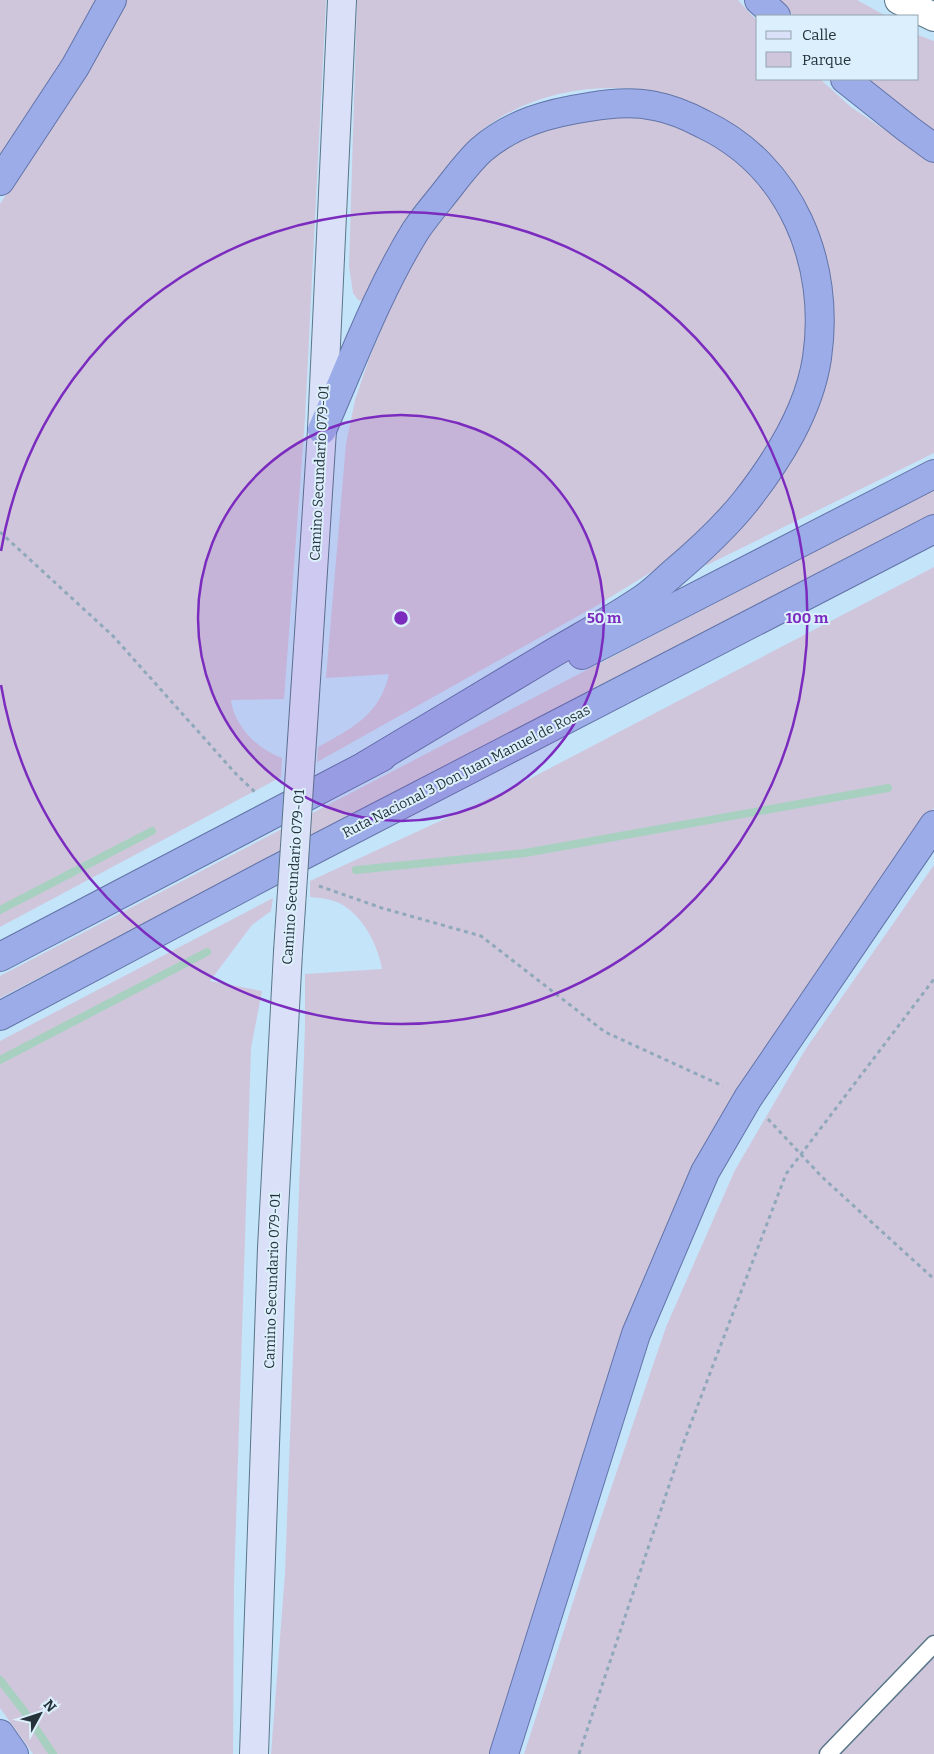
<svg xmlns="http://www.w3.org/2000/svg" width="934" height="1754" font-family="Bitter,serif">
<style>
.green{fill:#d0c6dc}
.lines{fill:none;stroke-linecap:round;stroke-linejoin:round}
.stream{stroke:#a8d0c0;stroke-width:8}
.service-casing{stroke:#597689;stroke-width:19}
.minor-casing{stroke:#597689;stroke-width:30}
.secondary-casing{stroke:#597689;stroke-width:30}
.trunk-casing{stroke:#6274a8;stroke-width:30}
.path{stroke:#8fa8ba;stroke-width:3;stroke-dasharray:4 4;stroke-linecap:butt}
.service{stroke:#fff;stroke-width:16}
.minor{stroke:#fff;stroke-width:28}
.secondary{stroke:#dae0f7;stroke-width:28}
.trunk{stroke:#9cace8;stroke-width:28}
.secondary-bridge-casing{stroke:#597689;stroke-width:30;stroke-linecap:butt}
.secondary-bridge{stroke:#dae0f7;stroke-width:28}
.ring{fill:none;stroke:#7b2cbf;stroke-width:2.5}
.labels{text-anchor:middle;stroke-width:4;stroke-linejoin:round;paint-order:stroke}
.street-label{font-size:14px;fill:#26333b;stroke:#dceffc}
.centre{fill:#7b2cbf;stroke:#dceffc;stroke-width:2.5}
.ring-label{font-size:15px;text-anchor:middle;font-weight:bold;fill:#7b2cbf;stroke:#dceffc;stroke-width:4;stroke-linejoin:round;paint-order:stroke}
</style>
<rect width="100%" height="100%" fill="#c4e4fa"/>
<g class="green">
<path d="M 0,0 L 95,0 L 71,52 L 0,162 Z"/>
<path d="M 124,0 L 326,0 L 305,418 L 284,699 L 231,700 C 234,726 258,750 282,758 L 281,777 L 0,927 L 0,204 L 83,72 Z"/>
<path d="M 357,0 L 738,0 L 758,22 L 758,79 L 820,79 L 851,107 L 934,163 L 934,453 L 705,566 C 747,510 805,460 823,390 C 835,347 837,299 826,256 C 803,162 714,88 617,88 C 576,87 533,97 498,119 C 477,131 463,148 448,166 C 434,183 420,200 408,218 C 391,244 378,273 363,301 L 358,300 L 353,293 L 349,266 Z"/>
<path d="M 777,0 L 857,0 L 886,16 L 794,16 Z"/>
<path d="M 918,35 L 934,41 L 934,131 L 911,118 L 864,79 L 918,79 Z"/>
<path d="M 597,115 L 645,117 L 683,126 L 739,159 L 780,209 L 801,264 L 806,297 L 806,353 L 786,412 L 769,447 L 753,471 L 726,503 L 666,563 L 596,606 L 317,762 L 318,747 C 351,729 380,715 389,674 L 326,678 L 346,444 L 355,400 L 369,359 L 400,285 L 422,247 L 450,207 L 489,161 L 522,135 Z"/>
<path d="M 934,489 L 934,514 L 0,998 L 0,976 Z"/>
<path d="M 934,567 L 934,808 L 788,1017 L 627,1330 L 577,1473 L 490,1754 L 271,1754 L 285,1573 L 305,1027 L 305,974 L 382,969 C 378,945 363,916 341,904 C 331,899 321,898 310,897 L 310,881 L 514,787 Z"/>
<path d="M 934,865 L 934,1754 L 524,1754 L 586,1562 L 666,1327 L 735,1170 L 805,1050 Z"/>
<path d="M 273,898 L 271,911 L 252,925 L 210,981 L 262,991 L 251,1048 L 234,1586 L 233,1754 L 33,1754 L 0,1708 L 0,1041 Z"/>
</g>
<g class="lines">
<g class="stream">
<path d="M 356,870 L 525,853 L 888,788"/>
<path d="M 0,910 L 152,831"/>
<path d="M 0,1060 L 207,952"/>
<path d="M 0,1680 L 24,1711 L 53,1754"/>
</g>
<g class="service-casing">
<path id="service" d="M 828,1754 L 934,1644"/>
</g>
<g class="minor-casing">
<path id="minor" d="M 899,0 L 934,17"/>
</g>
<g class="secondary-casing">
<g id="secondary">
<path d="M 308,649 L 322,430 L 342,0"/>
<path d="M 254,1754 L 272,1248 L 288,952"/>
</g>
</g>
<g class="trunk-casing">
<g id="trunk">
<path d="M 759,0 L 776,16"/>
<path d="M 845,79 L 908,129 L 934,148"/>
<path d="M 0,181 L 75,67 L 112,0"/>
<path d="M 322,430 C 351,364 378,291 416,230 C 424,218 434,206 443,195 C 455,180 467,163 481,150 C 512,123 549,113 589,107 C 611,103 633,101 655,106 C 671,109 688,116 703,124 C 792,166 831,264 817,358 C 809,411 778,460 745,502 C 724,528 698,552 672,574 C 663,582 654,591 644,598 C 612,620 576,639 543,659 C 484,694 425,730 366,765"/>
<path d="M 582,655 L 934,474"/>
<path d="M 0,957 L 382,757"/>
<path d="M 0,1016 L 273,871 L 934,529"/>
<path d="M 0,1734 L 14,1754"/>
<path d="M 504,1754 L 636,1334 L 705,1172 L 748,1098 L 934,825"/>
</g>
</g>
<g class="path">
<path d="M 0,532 L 113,636 L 237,775 L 255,792"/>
<path d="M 319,886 L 382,908 L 481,936 L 605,1032 L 723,1086"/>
<path d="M 768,1119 L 822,1177 L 934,1279"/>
<path d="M 579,1754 L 683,1444 L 786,1174 L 934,979"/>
</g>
<use href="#service" class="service"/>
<use href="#minor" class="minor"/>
<use href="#secondary" class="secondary"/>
<use href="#trunk" class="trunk"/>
<g class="secondary-bridge-casing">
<path id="secondary-bridge" d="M 288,952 L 308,649"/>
</g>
<use href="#secondary-bridge" class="secondary-bridge"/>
</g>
<circle cx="401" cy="618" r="203" fill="#7b2cbf" fill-opacity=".12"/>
<g class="ring">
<circle cx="401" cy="618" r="203"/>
<path d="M1 551A406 406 0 1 1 1 685"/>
</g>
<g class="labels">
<g class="street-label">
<text transform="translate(319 473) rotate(-87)" y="5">Camino Secundario 079-01</text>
<text transform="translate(466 771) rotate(-27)" y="5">Ruta Nacional 3 Don Juan Manuel de Rosas</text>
<text transform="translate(293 877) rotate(-86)" y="5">Camino Secundario 079-01</text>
<text transform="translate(272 1281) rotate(-88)" y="5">Camino Secundario 079-01</text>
</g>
</g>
<circle cx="401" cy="618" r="8" class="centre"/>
<g class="ring-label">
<text x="604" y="623">50 m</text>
<text x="807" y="623">100 m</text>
</g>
<rect x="756" y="15" width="162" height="65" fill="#dceffc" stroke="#93a4af"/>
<rect x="766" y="31" width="25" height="8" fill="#dae0f7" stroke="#93a4af"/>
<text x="802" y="40" font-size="15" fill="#26333b">Calle</text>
<rect x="766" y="52" width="25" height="15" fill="#d0c6dc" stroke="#93a4af"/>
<text x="802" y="65" font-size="15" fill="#26333b">Parque</text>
<g transform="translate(40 1714) rotate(50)" stroke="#dceffc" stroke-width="4" paint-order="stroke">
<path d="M0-4L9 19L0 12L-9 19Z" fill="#26333b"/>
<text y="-8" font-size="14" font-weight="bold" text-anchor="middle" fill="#26333b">N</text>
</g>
</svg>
